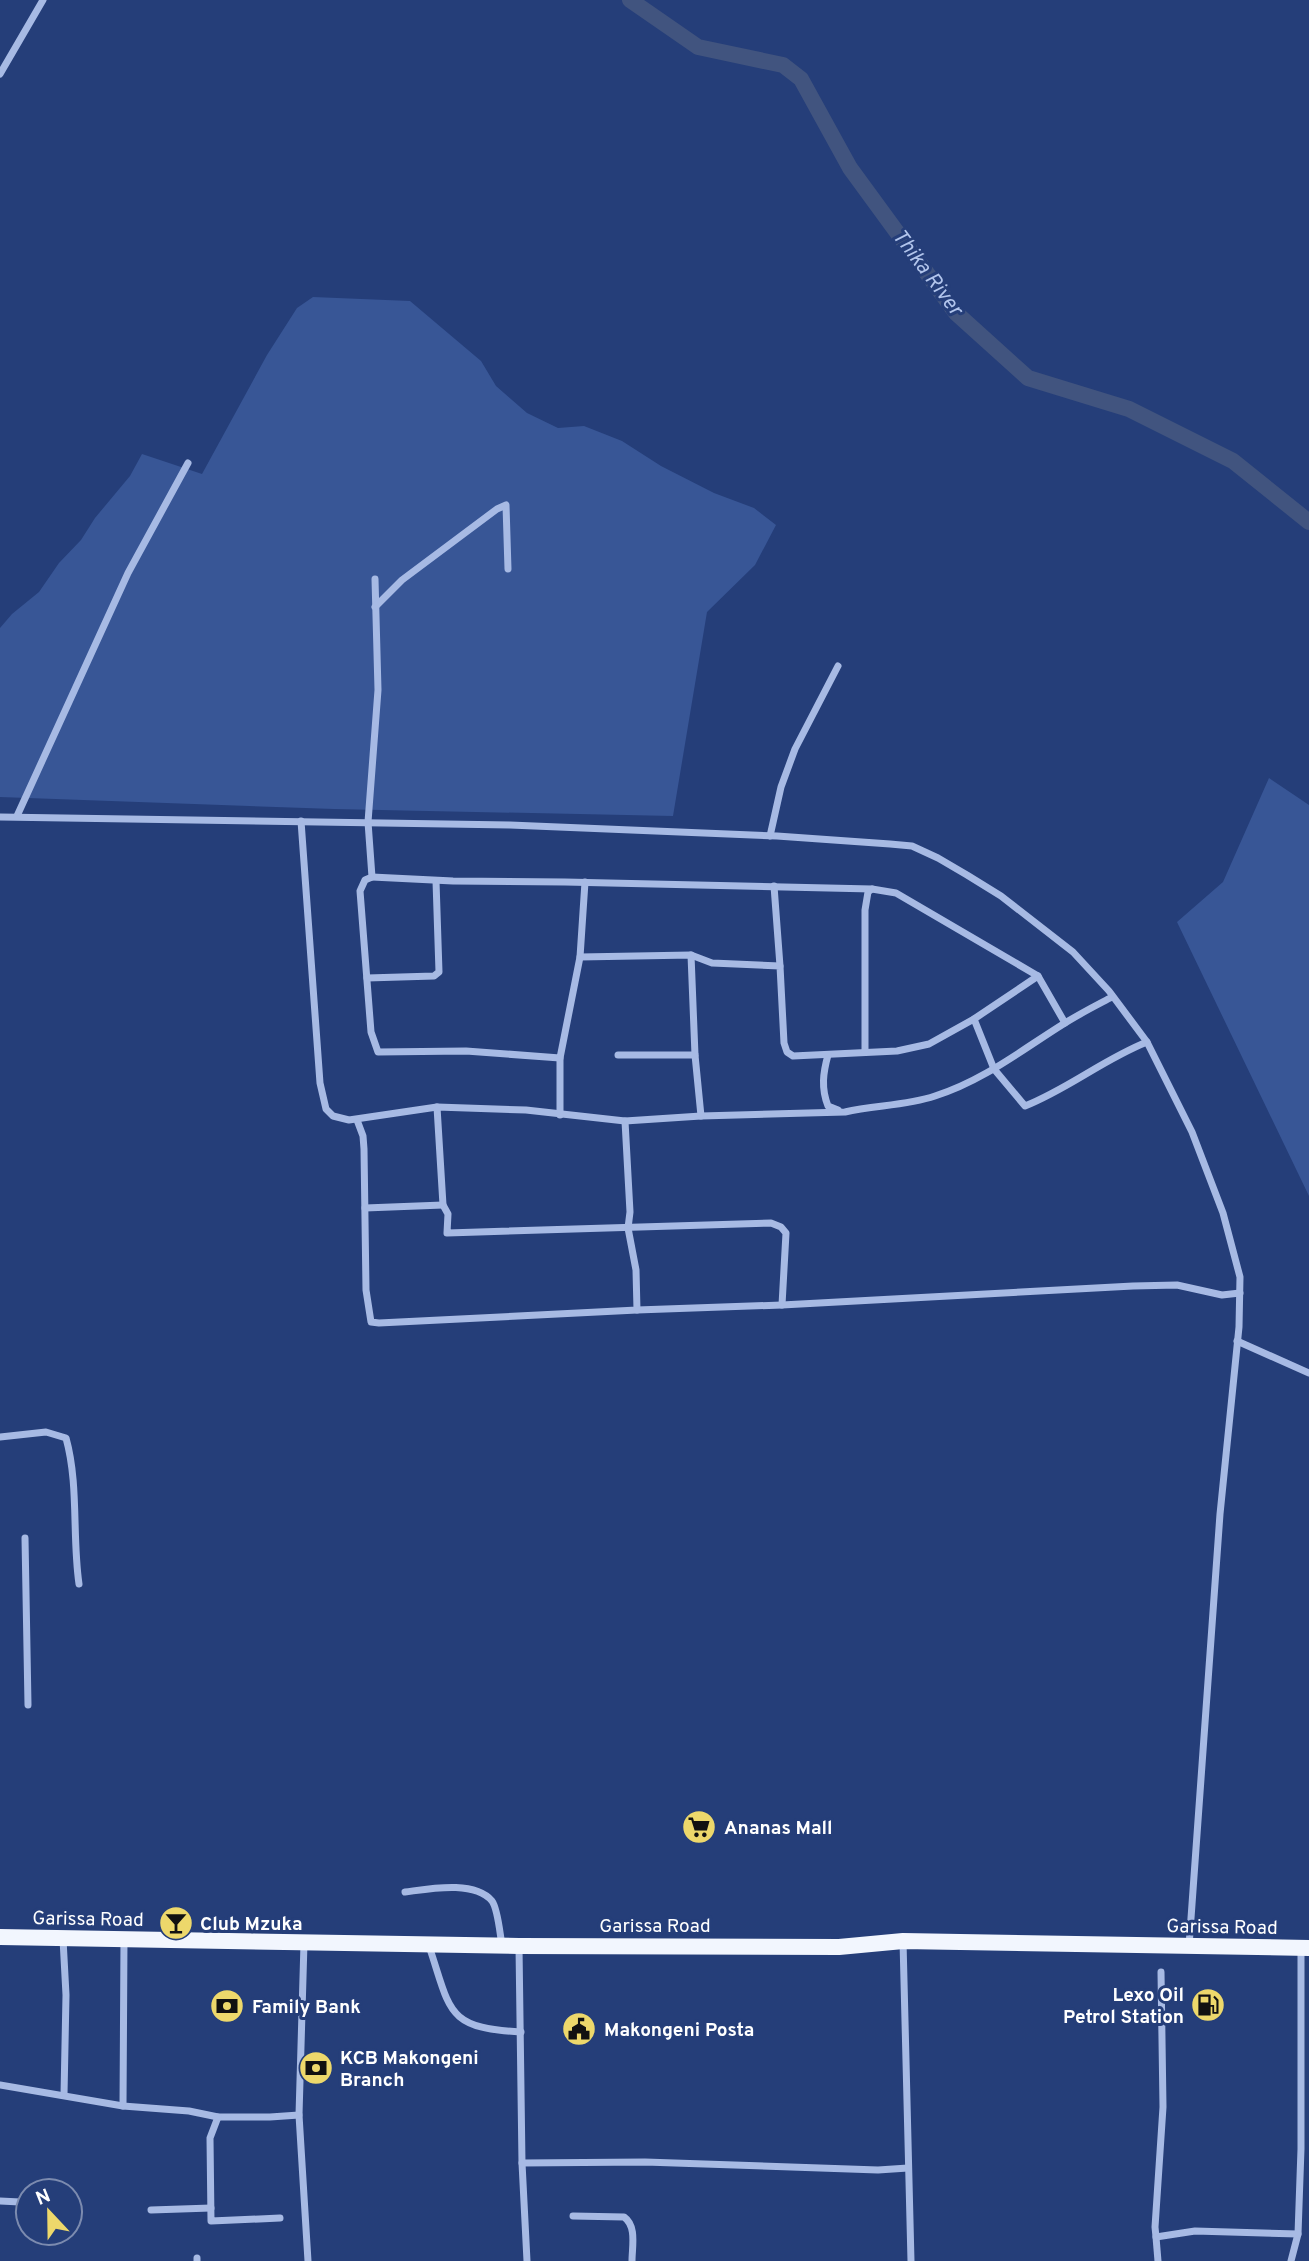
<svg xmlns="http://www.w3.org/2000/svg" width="1309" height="2261" font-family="Overpass,sans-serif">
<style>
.green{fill:#385696}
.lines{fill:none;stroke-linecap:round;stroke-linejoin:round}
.river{stroke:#41547f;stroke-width:16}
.minor{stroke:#a7bae4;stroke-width:7}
.trunk{stroke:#f2f6fe;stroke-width:16}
.labels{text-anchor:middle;stroke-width:6;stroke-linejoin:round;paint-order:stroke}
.poi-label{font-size:19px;font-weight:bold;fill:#fff;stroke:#253e79;text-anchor:start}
.street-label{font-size:19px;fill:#fff;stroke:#253e79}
.water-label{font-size:21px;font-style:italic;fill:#b2c5ec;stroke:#253e79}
</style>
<rect width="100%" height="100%" fill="#253e79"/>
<g class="green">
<path d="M 313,297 L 410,301 L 481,361 L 496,386 L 527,413 L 558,428 L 584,426 L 622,441 L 661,466 L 714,493 L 754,508 L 776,525 L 755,565 L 707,612 L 673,816 L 334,809 L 0,797 L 0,628 L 12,614 L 39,592 L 59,563 L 81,540 L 95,518 L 130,476 L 142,454 L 202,474 L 267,355 L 297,308 Z"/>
<path d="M 1269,778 L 1309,805 L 1309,1196 L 1177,922 L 1223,882 Z"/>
</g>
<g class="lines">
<path class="river" d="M 630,0 L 698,47 L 783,65 L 801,79 L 850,168 L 956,313 L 1028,378 L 1129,409 L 1233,461 L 1309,522"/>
<g class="minor">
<path d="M 0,74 L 43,0"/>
<path d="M 375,579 L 378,690 L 368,822 L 372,877 L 365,880 L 360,891 L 371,1032 L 378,1052 L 466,1051 L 560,1058 L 580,957 L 585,882"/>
<path d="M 375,607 L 402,580 L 497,509 L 506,505 L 508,569"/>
<path d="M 17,816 L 128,573 L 188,463"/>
<path d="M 0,817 L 510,825 L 777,836 L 890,844 L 912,846 L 938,858 L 967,875 L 1001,896 L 1073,952 L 1109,991 L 1147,1042 L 1192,1132 L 1223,1213 L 1240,1277 L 1239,1327 L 1220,1514 L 1189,1946"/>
<path d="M 301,821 L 320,1083 L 326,1109 L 333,1116 L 349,1120 L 437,1107 L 526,1110 L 625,1121 L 701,1116 L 845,1112 C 874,1105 905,1106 935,1096 C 983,1081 1023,1049 1065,1023 C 1081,1013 1097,1005 1112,997"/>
<path d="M 770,836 L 781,787 L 795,749 L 838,666"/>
<path d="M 372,877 L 453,881 L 565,882 L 872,889"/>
<path d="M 774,886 L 780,966"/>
<path d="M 691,955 L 695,1055 L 701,1116"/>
<path d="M 580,957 L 691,955 L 712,963 L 780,966 L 784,1043 L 787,1052 L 793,1056 L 897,1051 L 929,1044 L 974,1019 L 1038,976"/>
<path d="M 367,978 L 434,976 L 439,972 L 436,881"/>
<path d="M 974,1019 L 994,1069 L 1025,1106 C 1068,1089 1104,1059 1147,1042"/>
<path d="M 865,1051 L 865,910 L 868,892 L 872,889 L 896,893 L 1038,976 L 1065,1023"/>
<path d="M 618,1055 L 695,1055"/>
<path d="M 828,1055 C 823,1073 821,1088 828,1106 L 838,1110"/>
<path d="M 437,1107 L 443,1205 L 448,1214 L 447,1233 L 771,1223 L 781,1227 L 786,1233 L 782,1305"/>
<path d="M 560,1115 L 560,1058"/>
<path d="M 357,1120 L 363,1136 L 364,1149 L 366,1290 L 371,1322 L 379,1323 L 637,1310 L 636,1270 L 628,1228 L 630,1212 L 625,1121"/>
<path d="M 365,1208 L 443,1205"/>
<path d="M 637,1310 L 782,1305 L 1133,1286 L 1177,1285 L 1222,1295 L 1240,1293"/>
<path d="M 1237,1341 L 1309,1373"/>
<path d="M 0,1437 L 46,1432 L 66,1438 C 79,1485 72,1536 79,1584"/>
<path d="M 25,1538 L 28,1705"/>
<path d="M 405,1892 C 429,1889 474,1880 492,1901 C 498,1909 500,1935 502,1945"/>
<path d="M 63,1939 L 66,1995 L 64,2095"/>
<path d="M 903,1941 L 911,2261"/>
<path d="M 304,1943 L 299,2115 L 308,2261"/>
<path d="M 429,1946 C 451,2011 445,2028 521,2032"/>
<path d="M 519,1947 L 522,2163 L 527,2261"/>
<path d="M 1161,1972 L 1163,2107 L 1155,2227 L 1156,2237 L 1195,2231 L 1298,2234"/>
<path d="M 0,2085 L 123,2106 L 189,2111 L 218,2117 L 270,2117 L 299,2115"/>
<path d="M 123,2106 L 124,1940"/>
<path d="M 218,2117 L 210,2138 L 211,2221 L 280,2218"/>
<path d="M 522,2163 L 645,2162 L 878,2170 L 908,2168"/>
<path d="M 0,2201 L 20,2202"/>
<path d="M 151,2210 L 211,2208"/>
<path d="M 573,2216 L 624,2217 C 637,2226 632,2247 632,2261"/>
<path d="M 1156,2237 L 1158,2261"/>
<path d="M 197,2258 L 197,2261"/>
<path d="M 1291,2261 L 1298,2234 L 1301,2149 L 1301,1949"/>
</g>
<path class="trunk" d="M 0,1937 L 519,1946 L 839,1947 L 903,1941 L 1309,1948"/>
</g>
<defs>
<g id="supermarket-disc" transform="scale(1.75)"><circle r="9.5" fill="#edd86b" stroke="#253e79"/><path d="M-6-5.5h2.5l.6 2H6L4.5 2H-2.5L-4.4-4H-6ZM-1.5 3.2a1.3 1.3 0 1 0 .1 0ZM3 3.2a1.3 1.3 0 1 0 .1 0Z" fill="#111"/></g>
<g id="bar-disc" transform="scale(1.75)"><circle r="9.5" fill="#edd86b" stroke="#253e79"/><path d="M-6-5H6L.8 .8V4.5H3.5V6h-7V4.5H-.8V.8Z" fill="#111"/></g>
<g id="fuel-disc" transform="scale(1.75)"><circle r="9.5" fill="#edd86b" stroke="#253e79"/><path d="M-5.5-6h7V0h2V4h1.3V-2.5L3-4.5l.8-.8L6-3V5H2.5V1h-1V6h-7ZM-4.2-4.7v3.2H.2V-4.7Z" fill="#111"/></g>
<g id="bank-disc" transform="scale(1.75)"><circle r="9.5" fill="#edd86b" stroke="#253e79"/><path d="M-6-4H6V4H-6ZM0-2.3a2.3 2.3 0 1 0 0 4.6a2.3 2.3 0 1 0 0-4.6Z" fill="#111"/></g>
<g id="civic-disc" transform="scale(1.75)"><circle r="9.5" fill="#edd86b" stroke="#253e79"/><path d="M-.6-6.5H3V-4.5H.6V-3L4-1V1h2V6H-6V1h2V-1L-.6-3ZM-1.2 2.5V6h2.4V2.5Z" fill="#111"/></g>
</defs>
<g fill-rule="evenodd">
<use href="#supermarket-disc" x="699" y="1827"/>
<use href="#bar-disc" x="176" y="1923"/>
<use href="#fuel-disc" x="1208" y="2005"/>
<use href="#bank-disc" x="227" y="2006"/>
<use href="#civic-disc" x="579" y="2029"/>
<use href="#bank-disc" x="316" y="2068"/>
</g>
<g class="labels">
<g class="poi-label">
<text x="724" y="1834">Ananas Mall</text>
<text x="200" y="1930">Club Mzuka</text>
<text x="1184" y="2001" text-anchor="end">Lexo Oil<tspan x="1184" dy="22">Petrol Station</tspan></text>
<text x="252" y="2013">Family Bank</text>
<text x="604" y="2036">Makongeni Posta</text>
<text x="340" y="2064">KCB Makongeni<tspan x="340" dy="22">Branch</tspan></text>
</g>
<g class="street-label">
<text transform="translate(88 1918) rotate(1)" y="7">Garissa Road</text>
<text x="655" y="1932">Garissa Road</text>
<text transform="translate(1222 1926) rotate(1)" y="7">Garissa Road</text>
</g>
<g class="water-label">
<text transform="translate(928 272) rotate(53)" y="7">Thika River</text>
</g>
</g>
<g transform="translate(49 2212) rotate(338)"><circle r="33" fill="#253e79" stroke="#7c8baf" stroke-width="2"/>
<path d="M0-5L12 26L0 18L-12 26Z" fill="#edd86b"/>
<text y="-10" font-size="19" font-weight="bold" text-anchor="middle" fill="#ffffff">N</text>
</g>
</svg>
